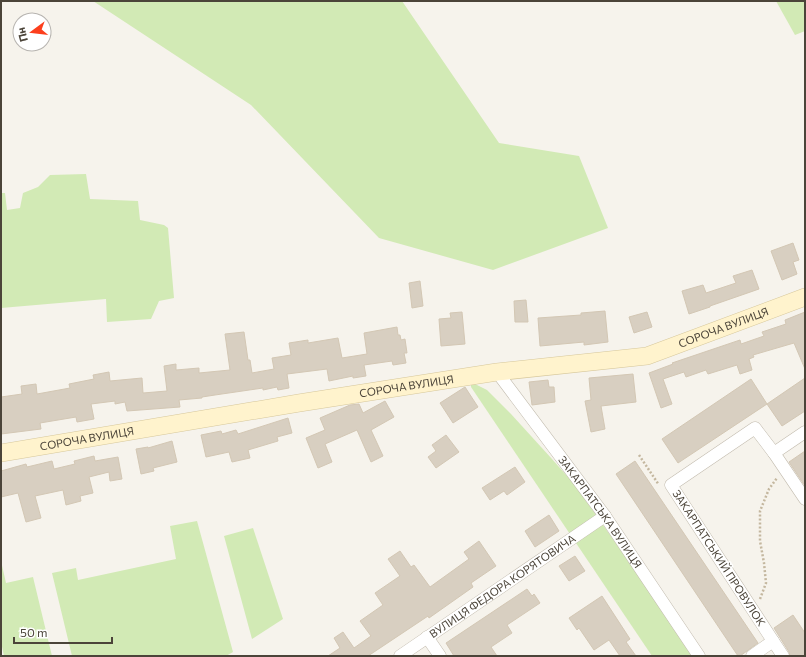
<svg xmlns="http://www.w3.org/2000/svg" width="806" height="657" font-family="Commissioner,sans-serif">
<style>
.green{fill:#d2eab5}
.building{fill:#d8cfc1;stroke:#d3c7b4}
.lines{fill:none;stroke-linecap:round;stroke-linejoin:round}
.street-casing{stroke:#c2bbae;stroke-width:13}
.secondary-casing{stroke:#d6c79b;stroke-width:18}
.path{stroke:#c4b79f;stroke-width:2.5;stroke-dasharray:2 2;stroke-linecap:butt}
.street{stroke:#fff;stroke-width:12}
.secondary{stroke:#fff3cd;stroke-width:17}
.labels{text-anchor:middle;stroke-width:3;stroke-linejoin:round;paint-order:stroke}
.street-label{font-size:11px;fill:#4b4439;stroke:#fff}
</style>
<rect width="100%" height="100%" fill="#f6f3ec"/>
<g class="green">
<path d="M 93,1 L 402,1 L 499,143 L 579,156 L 608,228 L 493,270 L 379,238 L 251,105 Z"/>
<path d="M 776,1 L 805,1 L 805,31 L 795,35 Z"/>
<path d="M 86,174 L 90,199 L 138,201 L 140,220 L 164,225 L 168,228 L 174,298 L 159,301 L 151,319 L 107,322 L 106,299 L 1,308 L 1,193 L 5,193 L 7,210 L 20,208 L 23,193 L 38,187 L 50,175 Z"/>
<path d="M 471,384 L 475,384 L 487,390 L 511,414 L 552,459 L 575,485 L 695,656 L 652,656 L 471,387 Z"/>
<path d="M 197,521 L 233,652 L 226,656 L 72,656 L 52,573 L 76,568 L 78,580 L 176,559 L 170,526 Z"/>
<path d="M 253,528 L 283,619 L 252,639 L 224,536 Z"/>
<path d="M 1,561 L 6,583 L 33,577 L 52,656 L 4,656 L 1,642 Z"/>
</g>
<g class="building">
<path d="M 793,243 L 799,260 L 793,262 L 797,274 L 782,280 L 771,251 Z"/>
<path d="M 752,270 L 759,289 L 710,306 L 710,307 L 689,314 L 682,291 L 703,285 L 706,293 L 736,283 L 733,276 Z"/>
<path d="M 420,281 L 423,306 L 412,308 L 409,283 Z"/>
<path d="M 526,300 L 528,322 L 515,322 L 514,301 Z"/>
<path d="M 605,311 L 608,342 L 584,345 L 584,342 L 540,346 L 538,318 L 581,315 L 581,313 Z"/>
<path d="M 462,312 L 465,344 L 441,346 L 439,319 L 451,318 L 450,313 Z"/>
<path d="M 647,312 L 652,327 L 634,333 L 629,317 Z"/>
<path d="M 805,312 L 805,369 L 794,343 L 753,355 L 754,357 L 749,359 L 752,370 L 740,374 L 737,365 L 708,374 L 706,370 L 686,377 L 684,372 L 663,379 L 672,404 L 661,408 L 649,373 L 673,364 L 672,363 L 740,340 L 741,344 L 764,336 L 762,332 L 786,324 L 785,320 Z"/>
<path d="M 397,327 L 398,335 L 400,335 L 401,340 L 405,339 L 407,353 L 404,353 L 406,363 L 393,365 L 392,361 L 364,365 L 366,376 L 353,378 L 353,376 L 329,381 L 327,369 L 287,374 L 289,388 L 278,390 L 277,387 L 263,390 L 263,388 L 215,395 L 202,397 L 202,398 L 179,400 L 180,407 L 127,411 L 125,402 L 115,404 L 115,401 L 91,404 L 94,419 L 77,422 L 76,417 L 40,423 L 41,429 L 1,434 L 1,397 L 22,394 L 21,386 L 36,384 L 37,394 L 70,388 L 69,384 L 94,379 L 93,375 L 109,372 L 110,381 L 142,378 L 143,393 L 167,391 L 164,366 L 176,364 L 176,370 L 199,368 L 199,373 L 230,370 L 225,334 L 244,332 L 248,360 L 250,360 L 252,373 L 274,369 L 272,358 L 291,355 L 289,343 L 308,340 L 308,343 L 338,338 L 342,358 L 367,354 L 364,333 Z"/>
<path d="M 633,374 L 636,402 L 601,406 L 605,429 L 591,432 L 585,401 L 591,400 L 589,378 Z"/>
<path d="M 805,378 L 805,411 L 782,426 L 767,404 Z"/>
<path d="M 751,379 L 767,404 L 678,463 L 662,439 Z"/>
<path d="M 548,380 L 549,387 L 554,387 L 555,402 L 532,405 L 529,382 Z"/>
<path d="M 465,387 L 478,407 L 453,423 L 440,403 Z"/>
<path d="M 385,401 L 394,417 L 371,430 L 383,456 L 371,462 L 357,430 L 325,444 L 332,462 L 318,468 L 306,438 L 325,430 L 320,418 L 350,405 L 359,404 L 363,413 Z"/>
<path d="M 288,418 L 292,433 L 277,437 L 278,441 L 248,450 L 250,458 L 232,462 L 229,452 L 206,457 L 201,435 L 221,431 L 222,434 L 236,430 L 238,434 Z"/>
<path d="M 446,435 L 459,452 L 436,468 L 428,457 L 436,451 L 432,445 Z"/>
<path d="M 172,441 L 177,462 L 153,468 L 154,471 L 141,474 L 136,449 L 148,447 L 148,448 Z"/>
<path d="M 805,451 L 805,486 L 789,462 Z"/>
<path d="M 94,456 L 95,461 L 118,457 L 122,479 L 110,481 L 109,472 L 89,477 L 93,493 L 80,496 L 81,501 L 66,505 L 63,490 L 35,496 L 41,518 L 26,522 L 18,493 L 1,497 L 1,471 L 26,464 L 27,467 L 52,461 L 54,469 L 75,464 L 74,461 Z"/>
<path d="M 635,461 L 758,643 L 740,656 L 738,656 L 616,474 Z"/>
<path d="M 515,467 L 525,482 L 507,495 L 504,491 L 490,500 L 482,488 Z"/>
<path d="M 549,515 L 559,531 L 535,547 L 525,531 Z"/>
<path d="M 479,541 L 496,566 L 471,583 L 473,587 L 429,618 L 428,616 L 368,656 L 328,656 L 340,648 L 334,638 L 343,632 L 354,648 L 371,636 L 360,621 L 383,605 L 375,593 L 400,576 L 388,559 L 400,551 L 411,567 L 414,565 L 430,587 L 469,559 L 464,552 Z"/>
<path d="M 575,556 L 585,571 L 569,581 L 559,566 Z"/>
<path d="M 527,589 L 532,596 L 534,594 L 540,603 L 507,625 L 512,633 L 491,647 L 497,656 L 454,656 L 446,643 Z"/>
<path d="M 602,596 L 630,639 L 626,642 L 636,656 L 620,656 L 609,640 L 594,650 L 579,628 L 577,630 L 569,618 Z"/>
<path d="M 793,615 L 805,633 L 805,656 L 790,656 L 789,652 L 774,628 Z"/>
</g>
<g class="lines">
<g class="street-casing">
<g id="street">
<path id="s1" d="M 497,372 L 605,516 L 699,656"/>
<path d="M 805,432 L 774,453 L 805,499"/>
<path d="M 427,637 L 440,656"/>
<path d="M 773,641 L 671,485 L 755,428 L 774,453"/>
<path id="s2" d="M 400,656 L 605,516"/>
<path d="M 752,656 L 773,641 L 783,656"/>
</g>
</g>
<g class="secondary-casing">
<g id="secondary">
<path id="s3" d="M 1,453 L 299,403 L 497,372 L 647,356 L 805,297"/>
</g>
</g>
<g class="path">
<path d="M 639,455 L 659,485"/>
<path d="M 760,599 L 766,583 L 764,563 L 760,541 L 760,511 L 769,489 L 777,478"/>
</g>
<use href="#street" class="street"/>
<use href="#secondary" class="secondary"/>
</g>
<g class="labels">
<g class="street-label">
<text dy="4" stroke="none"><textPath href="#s3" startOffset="735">СОРОЧА ВУЛИЦЯ</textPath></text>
<text dy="4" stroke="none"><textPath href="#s3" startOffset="411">СОРОЧА ВУЛИЦЯ</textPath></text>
<text dy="4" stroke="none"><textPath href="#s3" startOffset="87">СОРОЧА ВУЛИЦЯ</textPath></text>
<text dy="4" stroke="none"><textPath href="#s1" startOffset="174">ЗАКАРПАТСЬКА ВУЛИЦЯ</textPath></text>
<text transform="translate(719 558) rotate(57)" y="4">ЗАКАРПАТСЬКИЙ ПРОВУЛОК</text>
<text dy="4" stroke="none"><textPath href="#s2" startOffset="124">ВУЛИЦЯ ФЕДОРА КОРЯТОВИЧА</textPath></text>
</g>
</g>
<rect width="806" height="657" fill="none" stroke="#4b4439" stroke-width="4"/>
<g transform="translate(32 32) rotate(255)"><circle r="19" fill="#ffffff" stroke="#b7b4b0"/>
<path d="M0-3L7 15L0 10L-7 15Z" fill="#fc3f1d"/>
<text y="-6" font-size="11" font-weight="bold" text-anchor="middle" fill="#4b4439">Пн</text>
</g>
<path d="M14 637v6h98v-6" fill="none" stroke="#4b4439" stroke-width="2"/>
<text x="20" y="637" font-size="12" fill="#4b4439" stroke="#ffffff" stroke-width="3" paint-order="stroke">50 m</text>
</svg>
